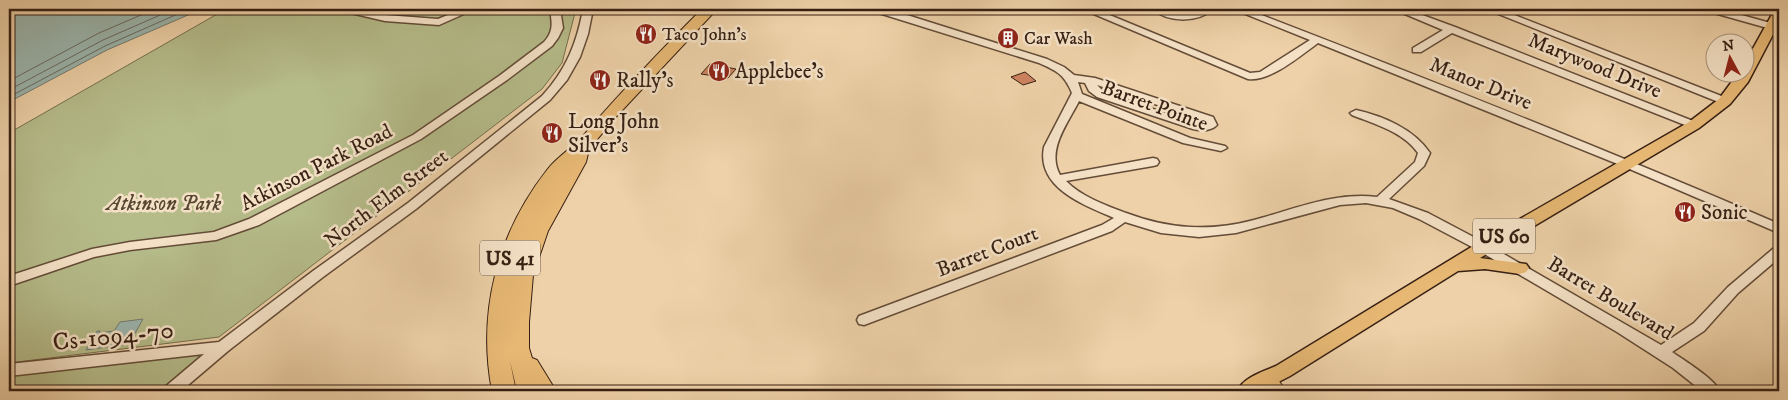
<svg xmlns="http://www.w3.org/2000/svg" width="1788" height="400" font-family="'IM FELL DW Pica',serif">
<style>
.green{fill:#b5bc8a;stroke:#766e4e}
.water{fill:#9bb6af;stroke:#737a71}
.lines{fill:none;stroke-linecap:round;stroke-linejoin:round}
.shore{stroke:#686a61;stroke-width:1}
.building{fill:#cd845f;stroke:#361f13}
.minor-casing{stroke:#644c38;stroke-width:3}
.major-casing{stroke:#361f13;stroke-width:3}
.highway-casing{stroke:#361f13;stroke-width:2}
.minor{fill:#f4e1c6;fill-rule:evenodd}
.major{fill:#e7b874;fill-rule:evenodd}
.highway{fill:#e7b874;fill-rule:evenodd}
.labels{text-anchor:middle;stroke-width:5;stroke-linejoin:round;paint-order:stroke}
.far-poi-label{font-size:18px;fill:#361f13;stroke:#f4e1c6;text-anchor:start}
.shield{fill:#f4e1c6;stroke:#6f5949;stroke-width:1}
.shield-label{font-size:20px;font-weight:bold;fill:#361f13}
.street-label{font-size:21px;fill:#361f13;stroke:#f4e1c6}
.poi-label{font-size:21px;fill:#361f13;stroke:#f4e1c6;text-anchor:start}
.park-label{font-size:21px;font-style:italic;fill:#564631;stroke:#f4e1c6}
.near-street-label{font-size:25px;fill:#361f13;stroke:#f4e1c6}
</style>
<rect width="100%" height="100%" fill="#eed1a8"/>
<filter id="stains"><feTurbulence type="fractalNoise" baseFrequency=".004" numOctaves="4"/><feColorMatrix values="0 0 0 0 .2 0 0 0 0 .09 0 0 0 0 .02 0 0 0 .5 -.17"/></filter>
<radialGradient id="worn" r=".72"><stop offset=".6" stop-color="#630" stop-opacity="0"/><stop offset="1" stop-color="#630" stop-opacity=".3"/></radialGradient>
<g class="green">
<path d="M 226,9 L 576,9 L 562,63 L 542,89 L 219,337 L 9,363 L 9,133 Z"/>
<path d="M 212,352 L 163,391 L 9,391 L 9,376 Z"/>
</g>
<g class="water">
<path d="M 9,9 L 202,9 L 107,50 L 9,102 Z"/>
<path d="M 143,319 L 129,344 L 86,350 L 97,331 L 100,331 L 99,333 L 114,331 L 120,322 Z"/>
</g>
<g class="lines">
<g class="shore">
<path d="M 9,81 L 99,33 L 155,9"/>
<path d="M 9,90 L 103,40 L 174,9"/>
<path d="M 9,97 L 105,46 L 189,9"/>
</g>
</g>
<g class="building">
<path d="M 710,64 L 736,69 L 728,78 L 701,74 Z"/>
<path d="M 1025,72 L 1036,81 L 1023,85 L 1011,77 Z"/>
</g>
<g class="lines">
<g class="minor-casing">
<g id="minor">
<path d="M 340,9 L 356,9 L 385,15 L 438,19 L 463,9 L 475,9 L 439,25 L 385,21 L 342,11 Z"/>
<path d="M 550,9 L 560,9 L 563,28 L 558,38 L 552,46 L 507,80 L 421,139 L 259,225 L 216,240 L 130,250 L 94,257 L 9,286 L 9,276 L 92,249 L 130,242 L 214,232 L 249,219 L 413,135 L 499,76 L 544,42 C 554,31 552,23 550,9 Z"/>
<path d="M 583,9 L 593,9 L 588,34 L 580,57 L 567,80 L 550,100 L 416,209 L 323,277 L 228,351 L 181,391 L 163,391 L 165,387 L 204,354 L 9,376 L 9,364 L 219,342 L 313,271 L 408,203 L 542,96 C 566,70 577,43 583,9 Z"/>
<path d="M 866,9 L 882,9 L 907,15 L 1047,59 L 1064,67 L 1074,75 L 1095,78 L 1213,117 L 1217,125 C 1211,131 1201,131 1193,129 L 1097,97 L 1089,91 L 1085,83 L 1078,82 L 1082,94 L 1190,138 L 1225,146 L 1227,148 L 1221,151 L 1183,143 L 1079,101 C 1068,123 1046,150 1060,175 L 1153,158 L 1157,159 L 1159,162 L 1157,165 L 1153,166 L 1066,181 C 1082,197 1105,205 1126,213 C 1169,229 1209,232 1254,220 C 1295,209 1334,192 1377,197 L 1415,162 L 1418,153 C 1404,132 1374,124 1352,115 L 1350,113 L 1356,110 C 1383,116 1414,129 1430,153 L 1424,166 L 1389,199 L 1428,213 L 1483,242 L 1661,345 L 1694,323 L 1728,287 L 1774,248 L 1779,247 L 1779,258 L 1738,293 L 1704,331 L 1672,352 C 1685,361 1713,378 1720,391 L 1702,391 L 1673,368 L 1617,332 L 1474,248 L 1419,219 L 1393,208 L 1366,203 L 1340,205 L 1236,233 L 1199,237 L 1161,233 L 1125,222 L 1112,231 L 864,325 L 859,324 L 857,320 L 859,316 L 1102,225 L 1114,218 C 1084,205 1036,188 1044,147 L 1072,93 C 1064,74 1057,71 1039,63 ZM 1097,85 L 1197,118 L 1204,121 L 1205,123 L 1198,124 L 1105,93 Z"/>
<path d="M 1082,9 L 1095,9 L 1250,73 L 1260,72 L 1310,40 L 1233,9 L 1246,9 C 1425,78 1603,148 1779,224 L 1779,233 L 1625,167 L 1318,43 C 1300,56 1270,82 1248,79 Z"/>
<path d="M 1153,9 C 1165,8 1174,14 1185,14 C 1195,14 1202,8 1213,9 C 1198,23 1168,23 1153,9 Z"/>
<path d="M 1393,9 L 1406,9 L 1455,27 L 1698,123 L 1700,125 L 1698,127 L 1690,127 L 1452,33 L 1421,52 L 1413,52 L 1413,48 L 1443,30 Z"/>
<path d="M 1486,9 L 1499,9 L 1729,99 L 1730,101 L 1725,104 L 1721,103 Z"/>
<path d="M 1705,9 L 1720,9 L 1774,24 L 1776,26 L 1771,29 L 1707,11 Z"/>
</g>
</g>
<g class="major-casing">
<path id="major" d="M 1775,9 L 1779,9 L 1779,23 L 1748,82 L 1730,104 L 1699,128 L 1480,258 L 1526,264 L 1529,268 L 1526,272 L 1520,274 L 1485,269 L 1458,271 L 1290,376 L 1261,391 L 1237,391 C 1244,377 1262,372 1276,366 L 1478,243 L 1689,122 L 1719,99 L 1739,72 L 1746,72 L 1746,61 Z"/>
</g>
<g class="highway-casing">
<g id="highway">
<path d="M 702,9 L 717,9 L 615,118 L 589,149 L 586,162 L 548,231 L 533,275 L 529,322 L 529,348 L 532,358 L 537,360 L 556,391 L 517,391 L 510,361 L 516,391 L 492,391 C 477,312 497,234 547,170 C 557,157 572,148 583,136 C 621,92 661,50 702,9 Z"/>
<path d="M 1271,378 L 1279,381 L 1283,387 L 1280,391 L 1256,391 L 1263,381 Z"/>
</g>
</g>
<use href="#minor" class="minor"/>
<use href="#major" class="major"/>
<use href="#highway" class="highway"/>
</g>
<defs>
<g id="restaurant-disc" transform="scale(1.125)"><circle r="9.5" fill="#8f2418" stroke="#f4e1c6"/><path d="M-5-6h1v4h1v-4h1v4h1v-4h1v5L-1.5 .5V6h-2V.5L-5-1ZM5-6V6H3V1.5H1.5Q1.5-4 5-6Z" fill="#fff"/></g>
<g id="building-disc" transform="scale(1.125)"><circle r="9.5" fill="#8f2418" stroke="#f4e1c6"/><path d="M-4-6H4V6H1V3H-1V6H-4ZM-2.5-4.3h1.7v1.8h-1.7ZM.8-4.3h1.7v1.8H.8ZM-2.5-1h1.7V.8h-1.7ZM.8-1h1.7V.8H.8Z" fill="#fff"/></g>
</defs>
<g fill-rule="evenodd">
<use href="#restaurant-disc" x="646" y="34"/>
<use href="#building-disc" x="1008" y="38"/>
<use href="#restaurant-disc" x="719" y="71"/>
<use href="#restaurant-disc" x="600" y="80"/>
<use href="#restaurant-disc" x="552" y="133"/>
<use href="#restaurant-disc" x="1685" y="212"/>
</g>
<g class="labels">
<g class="far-poi-label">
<text x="662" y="40">Taco John's</text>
<text x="1024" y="44">Car Wash</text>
</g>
<g class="shield">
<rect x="1473" y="218.5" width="62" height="35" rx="4"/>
<rect x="480" y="240.5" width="60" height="35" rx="4"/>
</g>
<g class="shield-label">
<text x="1504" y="243">US 60</text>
<text x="510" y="265">US 41</text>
</g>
<g class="street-label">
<text transform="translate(1595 65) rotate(22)" y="7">Marywood Drive</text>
<text transform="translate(1481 83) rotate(22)" y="7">Manor Drive</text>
<text transform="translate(1155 105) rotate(20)" y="7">Barret Pointe</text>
<text transform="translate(316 167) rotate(-27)" y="7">Atkinson Park Road</text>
<text transform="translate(386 198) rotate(-37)" y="7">North Elm Street</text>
<text transform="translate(987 251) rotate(-21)" y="7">Barret Court</text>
<text transform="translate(1611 298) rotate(31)" y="7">Barret Boulevard</text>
</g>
<g class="poi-label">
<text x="735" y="78">Applebee's</text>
<text x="616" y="87">Rally's</text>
<text x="568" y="128">Long John<tspan x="568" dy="24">Silver's</tspan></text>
<text x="1701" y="219">Sonic</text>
</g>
<g class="park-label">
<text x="164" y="210">Atkinson Park</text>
</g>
<g class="near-street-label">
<text transform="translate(113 335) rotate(-6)" y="9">Cs-1094-70</text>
</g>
</g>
<rect width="1788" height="400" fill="none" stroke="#eed1a8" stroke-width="30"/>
<rect x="10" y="10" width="1768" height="380" fill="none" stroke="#361f13" stroke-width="2.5"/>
<rect x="15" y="15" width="1758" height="370" fill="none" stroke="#361f13"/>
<g transform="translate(1730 58) rotate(353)"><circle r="24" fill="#f4e1c6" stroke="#a8937e"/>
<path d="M0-4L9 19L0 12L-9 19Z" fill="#8f2418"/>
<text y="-8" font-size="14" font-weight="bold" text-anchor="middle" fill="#361f13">N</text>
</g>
<rect width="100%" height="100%" filter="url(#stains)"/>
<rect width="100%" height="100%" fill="url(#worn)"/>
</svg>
